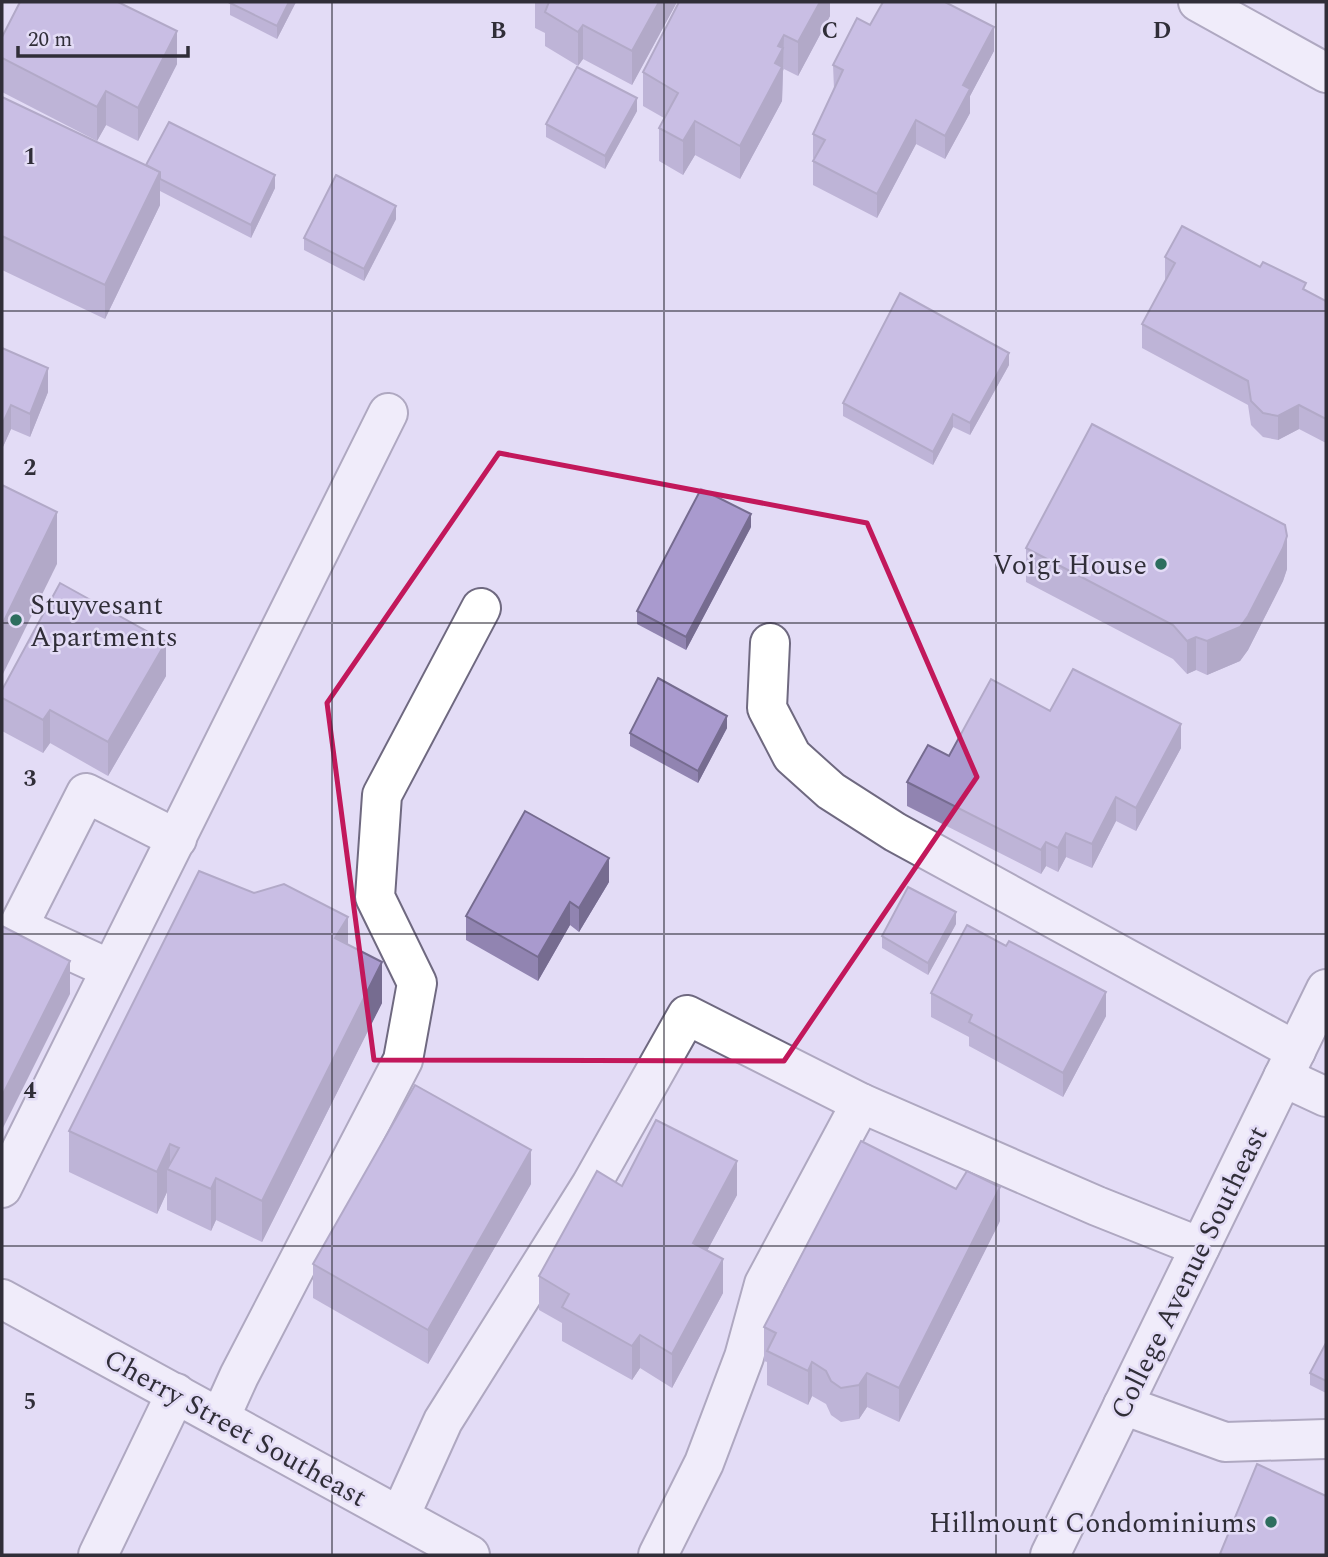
<svg xmlns="http://www.w3.org/2000/svg" width="1328" height="1557" font-family="Spectral,serif">
<style>
.lines{fill:none;stroke-linecap:round;stroke-linejoin:round}
.minor-casing{stroke:#6f6980;stroke-width:42}
.minor{stroke:#fff;stroke-width:38}
.wall{fill:#9184b1}
.shaded-wall{fill:#766c90}
.building{fill:#a99ace;stroke:#766c90;stroke-width:2}
.marked{fill:none;stroke:#c2185b;stroke-width:5;stroke-linejoin:round}
.grid{fill:none;stroke:#302e38;stroke-width:2;stroke-opacity:0.55}
.poi-dot{fill:#2d6e5e;stroke:#e3dcf6;stroke-width:2.5}
.labels{text-anchor:middle;stroke-width:5;stroke-linejoin:round;paint-order:stroke}
.poi-label{font-size:28px;fill:#302e38;stroke:#e3dcf6;text-anchor:end}
.street-label{font-size:28px;fill:#302e38;stroke:#e3dcf6}
.grid-label{font-size:23px;text-anchor:middle;font-weight:bold;fill:#302e38;stroke:#e3dcf6;stroke-width:5;stroke-linejoin:round;paint-order:stroke}
</style>
<rect width="100%" height="100%" fill="#e3dcf6"/>
<g class="lines">
<g class="minor-casing">
<g id="minor">
<path d="M 1198,2 L 1326,73"/>
<path d="M 770,643 L 767,708 L 792,756 L 831,791 L 895,832 L 1296,1051"/>
<path d="M 110,969 L 18,927 L 86,793 L 177,839"/>
<path d="M 1283,1077 L 1326,1097"/>
<path d="M 2,1188 L 388,413"/>
<path d="M 2,1299 L 470,1555"/>
<path d="M 1123,1405 L 1225,1442 L 1326,1439"/>
<path d="M 220,1418 L 239,1376 L 403,1060 L 417,983 L 375,897 L 382,795 L 481,608"/>
<path d="M 400,1516 L 443,1421 L 591,1185 L 687,1015 L 861,1103"/>
<path d="M 98,1555 L 176,1393"/>
<path d="M 658,1555 L 704,1463 L 744,1357 L 764,1284 L 861,1103 L 1097,1206 L 1200,1247"/>
<path d="M 1050,1555 L 1326,989"/>
</g>
</g>
<use href="#minor" class="minor"/>
</g>
<g class="wall">
<path d="M 296,2 L 277,39 L 230,15 L 230,3 Z"/>
<path d="M 535,2 L 677,2 L 632,85 L 583,59 L 578,66 L 545,46 L 545,33 L 535,28 Z"/>
<path d="M 830,2 L 830,16 L 798,76 L 784,69 L 783,71 L 782,101 L 740,179 L 695,155 L 683,175 L 659,161 L 659,128 L 664,118 L 643,106 L 643,72 Z"/>
<path d="M 870,25 L 994,51 L 970,96 L 970,113 L 945,159 L 916,144 L 877,218 L 813,185 L 813,161 L 814,159 L 813,158 L 813,134 L 834,89 L 833,65 Z"/>
<path d="M 2,37 L 177,64 L 138,141 L 106,125 L 97,141 L 2,92 Z"/>
<path d="M 2,97 L 146,165 L 275,188 L 251,238 L 160,191 L 160,205 L 105,319 L 2,270 Z"/>
<path d="M 637,111 L 605,169 L 546,137 L 546,124 Z"/>
<path d="M 396,219 L 364,281 L 304,250 L 304,238 Z"/>
<path d="M 1165,257 L 1260,267 L 1326,301 L 1326,443 L 1299,429 L 1278,440 L 1263,437 L 1251,425 L 1248,405 L 1142,348 L 1142,324 L 1165,281 Z"/>
<path d="M 2,348 L 48,392 L 30,437 L 11,429 L 2,449 Z"/>
<path d="M 1009,365 L 970,435 L 953,427 L 933,465 L 843,416 L 843,403 Z"/>
<path d="M 751,527 L 686,650 L 637,624 L 637,611 Z"/>
<path d="M 1026,548 L 1287,569 L 1283,581 L 1248,650 L 1240,661 L 1207,675 L 1196,670 L 1187,674 L 1173,659 L 1026,582 Z"/>
<path d="M 166,676 L 108,776 L 50,743 L 43,753 L 2,731 L 2,690 Z"/>
<path d="M 1050,711 L 1181,748 L 1136,831 L 1116,821 L 1092,868 L 1066,857 L 1058,872 L 1046,866 L 1041,874 L 907,806 L 907,782 L 949,756 Z"/>
<path d="M 727,728 L 698,783 L 630,746 L 630,733 Z"/>
<path d="M 609,882 L 579,932 L 570,925 L 538,981 L 466,940 L 466,916 Z"/>
<path d="M 956,924 L 928,975 L 882,948 L 882,936 Z"/>
<path d="M 348,945 L 382,1003 L 262,1242 L 216,1220 L 211,1231 L 167,1210 L 167,1192 L 157,1214 L 69,1172 L 69,1131 Z"/>
<path d="M 931,993 L 1106,1016 L 1063,1097 L 969,1046 L 969,1037 L 931,1017 Z"/>
<path d="M 531,1184 L 428,1364 L 313,1298 L 313,1264 Z"/>
<path d="M 622,1186 L 737,1195 L 707,1251 L 723,1293 L 672,1388 L 640,1368 L 632,1380 L 562,1341 L 562,1323 L 539,1310 L 539,1276 Z"/>
<path d="M 1000,1221 L 899,1422 L 867,1407 L 859,1419 L 841,1422 L 831,1415 L 826,1404 L 812,1396 L 808,1405 L 767,1385 L 767,1362 L 764,1361 L 764,1327 Z"/>
<path d="M 1326,1343 L 1326,1393 L 1310,1385 L 1310,1373 Z"/>
</g>
<g class="shaded-wall">
<path d="M 289,2 L 296,2 L 277,39 L 277,26 Z"/>
<path d="M 659,2 L 677,2 L 632,85 L 632,51 Z"/>
<path d="M 820,2 L 830,2 L 830,16 L 798,76 L 798,42 Z"/>
<path d="M 583,25 L 583,59 L 578,66 L 578,32 Z"/>
<path d="M 994,27 L 994,51 L 970,96 L 970,113 L 945,159 L 945,136 L 963,85 Z"/>
<path d="M 177,31 L 177,64 L 138,141 L 138,108 Z"/>
<path d="M 784,35 L 782,101 L 740,179 L 740,146 L 775,63 L 778,46 Z"/>
<path d="M 106,91 L 106,125 L 97,141 L 97,107 Z"/>
<path d="M 637,98 L 637,111 L 605,169 L 605,156 Z"/>
<path d="M 916,120 L 916,144 L 877,218 L 877,194 Z"/>
<path d="M 695,121 L 695,155 L 683,175 L 683,141 Z"/>
<path d="M 160,172 L 160,205 L 105,319 L 105,285 Z"/>
<path d="M 275,175 L 275,188 L 251,238 L 251,225 Z"/>
<path d="M 396,206 L 396,219 L 364,281 L 364,269 Z"/>
<path d="M 1009,353 L 1009,365 L 970,435 L 970,423 Z"/>
<path d="M 48,368 L 48,392 L 30,437 L 30,414 Z"/>
<path d="M 11,405 L 11,429 L 2,449 L 2,425 Z"/>
<path d="M 1299,405 L 1299,429 L 1278,440 L 1278,416 Z"/>
<path d="M 953,414 L 953,427 L 933,465 L 933,452 Z"/>
<path d="M 57,512 L 57,564 L 2,676 L 2,625 Z"/>
<path d="M 751,514 L 751,527 L 686,650 L 686,637 Z"/>
<path d="M 1287,536 L 1287,569 L 1283,581 L 1248,650 L 1240,661 L 1207,675 L 1207,641 Z"/>
<path d="M 1196,637 L 1196,670 L 1187,674 L 1187,641 Z"/>
<path d="M 166,642 L 166,676 L 108,776 L 108,742 Z"/>
<path d="M 50,710 L 50,743 L 43,753 L 43,720 Z"/>
<path d="M 727,716 L 727,728 L 698,783 L 698,771 Z"/>
<path d="M 1181,724 L 1181,748 L 1136,831 L 1136,808 Z"/>
<path d="M 1116,797 L 1116,821 L 1092,868 L 1092,844 Z"/>
<path d="M 1066,833 L 1066,857 L 1058,872 L 1058,848 Z"/>
<path d="M 1046,842 L 1046,866 L 1041,874 L 1041,850 Z"/>
<path d="M 609,858 L 609,882 L 579,932 L 579,908 Z"/>
<path d="M 570,902 L 570,925 L 538,981 L 538,957 Z"/>
<path d="M 956,912 L 956,924 L 928,975 L 928,963 Z"/>
<path d="M 348,917 L 348,958 L 335,938 Z"/>
<path d="M 70,961 L 70,994 L 2,1130 L 2,1096 Z"/>
<path d="M 382,962 L 382,1003 L 262,1242 L 262,1201 Z"/>
<path d="M 1106,992 L 1106,1016 L 1063,1097 L 1063,1073 Z"/>
<path d="M 170,1144 L 170,1171 L 167,1169 L 167,1192 L 157,1214 L 157,1172 Z"/>
<path d="M 531,1150 L 531,1184 L 428,1364 L 428,1330 Z"/>
<path d="M 737,1161 L 737,1195 L 693,1277 L 693,1243 Z"/>
<path d="M 216,1178 L 216,1220 L 211,1231 L 211,1189 Z"/>
<path d="M 1000,1187 L 1000,1221 L 899,1422 L 899,1388 Z"/>
<path d="M 723,1259 L 723,1293 L 672,1388 L 672,1354 Z"/>
<path d="M 640,1335 L 640,1368 L 632,1380 L 632,1346 Z"/>
<path d="M 812,1362 L 812,1396 L 808,1405 L 808,1371 Z"/>
<path d="M 867,1373 L 867,1407 L 859,1419 L 859,1385 Z"/>
</g>
<g class="building">
<path d="M 20,2 L 118,2 L 177,31 L 138,108 L 106,91 L 97,107 L 2,58 L 2,37 Z"/>
<path d="M 231,2 L 289,2 L 277,26 L 230,3 Z"/>
<path d="M 549,2 L 659,2 L 632,51 L 583,25 L 578,32 L 545,12 Z"/>
<path d="M 679,2 L 820,2 L 798,42 L 784,35 L 778,46 L 783,48 L 775,63 L 782,67 L 740,146 L 695,121 L 683,141 L 659,128 L 678,93 L 643,72 Z"/>
<path d="M 883,2 L 945,2 L 994,27 L 963,85 L 970,89 L 945,136 L 916,120 L 877,194 L 813,161 L 825,140 L 813,134 L 843,70 L 833,65 L 857,18 L 870,25 Z"/>
<path d="M 577,67 L 637,98 L 605,156 L 546,124 Z"/>
<path d="M 2,97 L 160,172 L 105,285 L 2,236 Z"/>
<path d="M 169,122 L 275,175 L 251,225 L 160,179 L 160,172 L 146,165 Z"/>
<path d="M 336,175 L 396,206 L 364,269 L 304,238 Z"/>
<path d="M 1182,226 L 1260,267 L 1263,262 L 1306,283 L 1303,289 L 1326,301 L 1326,419 L 1299,405 L 1278,416 L 1263,413 L 1251,401 L 1248,381 L 1142,324 L 1175,263 L 1165,257 Z"/>
<path d="M 900,293 L 1009,353 L 970,423 L 953,414 L 933,452 L 843,403 Z"/>
<path d="M 2,348 L 48,368 L 30,414 L 11,405 L 2,425 Z"/>
<path d="M 1092,424 L 1285,525 L 1287,536 L 1283,548 L 1248,616 L 1240,627 L 1207,641 L 1196,637 L 1187,641 L 1173,625 L 1026,548 Z"/>
<path d="M 2,485 L 57,512 L 2,625 Z"/>
<path d="M 701,489 L 751,514 L 686,637 L 637,611 Z"/>
<path d="M 60,583 L 166,642 L 108,742 L 50,710 L 43,720 L 2,698 L 2,690 Z"/>
<path d="M 1073,669 L 1181,724 L 1136,808 L 1116,797 L 1092,844 L 1066,833 L 1058,848 L 1046,842 L 1041,850 L 907,782 L 928,745 L 949,756 L 991,679 L 1050,711 Z"/>
<path d="M 658,678 L 727,716 L 698,771 L 630,733 Z"/>
<path d="M 525,811 L 609,858 L 579,908 L 570,902 L 538,957 L 466,916 Z"/>
<path d="M 199,871 L 254,893 L 284,884 L 348,917 L 335,938 L 382,962 L 262,1201 L 216,1178 L 211,1189 L 167,1169 L 179,1148 L 170,1144 L 157,1172 L 69,1131 Z"/>
<path d="M 908,887 L 956,912 L 928,963 L 882,936 Z"/>
<path d="M 967,925 L 1006,946 L 1009,941 L 1106,992 L 1063,1073 L 969,1022 L 972,1015 L 931,993 Z"/>
<path d="M 2,926 L 70,961 L 2,1096 Z"/>
<path d="M 415,1085 L 531,1150 L 428,1330 L 313,1264 Z"/>
<path d="M 656,1120 L 737,1161 L 693,1243 L 723,1259 L 672,1354 L 640,1335 L 632,1346 L 562,1307 L 569,1294 L 539,1276 L 597,1171 L 622,1186 Z"/>
<path d="M 861,1141 L 956,1189 L 967,1171 L 1000,1187 L 899,1388 L 867,1373 L 859,1385 L 841,1388 L 831,1381 L 826,1371 L 812,1362 L 808,1371 L 767,1351 L 776,1333 L 764,1327 Z"/>
<path d="M 1326,1343 L 1326,1381 L 1310,1373 Z"/>
<path d="M 1257,1464 L 1326,1496 L 1326,1555 L 1223,1555 L 1220,1554 Z"/>
</g>
<path d="M0 0H1328V1557H0ZM 499,453 L 867,523 L 977,777 L 784,1061 L 374,1060 L 327,703 Z" fill="#e3dcf6" fill-opacity=".55" fill-rule="evenodd"/>
<path class="marked" d="M 499,453 L 867,523 L 977,777 L 784,1061 L 374,1060 L 327,703 Z"/>
<path class="grid" d="M 332,2 L 332,1555M 664,2 L 664,1555M 996,2 L 996,1555M 2,311 L 1326,311M 2,623 L 1326,623M 2,934 L 1326,934M 2,1246 L 1326,1246"/>
<g class="poi-dot">
<circle cx="1161" cy="564" r="7"/>
<circle cx="16" cy="620" r="7"/>
<circle cx="1271" cy="1522" r="7"/>
</g>
<g class="labels">
<g class="poi-label">
<text x="1147" y="574">Voigt House</text>
<text x="30" y="614" text-anchor="start">Stuyvesant<tspan x="30" dy="32">Apartments</tspan></text>
<text x="1257" y="1532">Hillmount Condominiums</text>
</g>
<g class="street-label">
<text transform="translate(1188 1272) rotate(-64)" y="10">College Avenue Southeast</text>
<text transform="translate(236 1427) rotate(29)" y="10">Cherry Street Southeast</text>
</g>
</g>
<g class="grid-label">
<text x="498" y="38">B</text>
<text x="830" y="38">C</text>
<text x="1162" y="38">D</text>
<text x="30" y="164">1</text>
<text x="30" y="475">2</text>
<text x="30" y="786">3</text>
<text x="30" y="1098">4</text>
<text x="30" y="1409">5</text>
</g>
<rect width="1328" height="1557" fill="none" stroke="#302e38" stroke-width="7"/>
<path d="M18 46v10h170v-10" fill="none" stroke="#302e38" stroke-width="3.5"/>
<text x="28" y="46" font-size="21" fill="#302e38" stroke="#e3dcf6" stroke-width="5" paint-order="stroke">20 m</text>
</svg>
